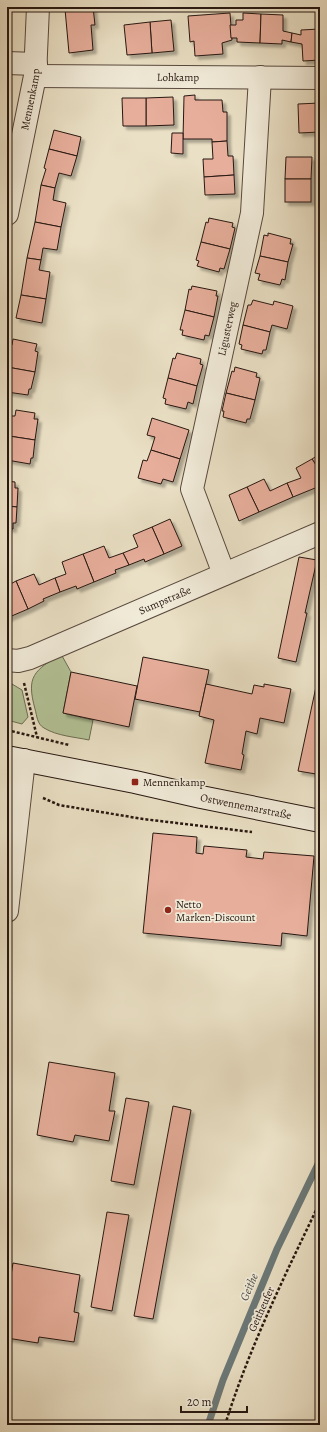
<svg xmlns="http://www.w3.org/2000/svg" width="327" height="1432" font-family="Alegreya,serif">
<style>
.green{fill:#b3c397;stroke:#6d6d54}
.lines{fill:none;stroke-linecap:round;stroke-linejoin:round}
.stream{stroke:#6c7978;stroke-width:7}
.building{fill:#e7ae9b;stroke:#271711;filter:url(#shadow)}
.street-casing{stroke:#58493e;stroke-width:24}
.secondary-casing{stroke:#271711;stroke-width:24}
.path{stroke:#271711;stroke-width:2.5;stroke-dasharray:3 2;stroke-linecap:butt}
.street{stroke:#f1ebd9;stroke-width:22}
.secondary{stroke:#f1ebd9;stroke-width:22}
.poi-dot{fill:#8f2418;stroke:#f1ebd9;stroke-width:1.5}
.labels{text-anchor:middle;stroke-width:3.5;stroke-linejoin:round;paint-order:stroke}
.street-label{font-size:11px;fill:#271711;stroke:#f1ebd9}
.poi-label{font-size:11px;fill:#271711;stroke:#f1ebd9;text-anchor:start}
.water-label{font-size:12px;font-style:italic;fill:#4f504d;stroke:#f1ebd9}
</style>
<defs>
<filter id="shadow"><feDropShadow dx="3.5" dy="3.5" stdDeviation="1" flood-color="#0004"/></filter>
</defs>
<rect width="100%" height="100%" fill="#eae0c5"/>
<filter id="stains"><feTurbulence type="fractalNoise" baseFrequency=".005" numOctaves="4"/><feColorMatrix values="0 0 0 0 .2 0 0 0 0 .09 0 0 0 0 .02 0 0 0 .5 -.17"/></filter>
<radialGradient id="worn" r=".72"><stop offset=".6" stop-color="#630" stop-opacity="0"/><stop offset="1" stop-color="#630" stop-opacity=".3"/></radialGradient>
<g class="green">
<path d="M 61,654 L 71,672 L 63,713 L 93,720 L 89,740 C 75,737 57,736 44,728 C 37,724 37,716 35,709 C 26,676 34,671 61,654 Z"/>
<path d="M 7,681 L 22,690 L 28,717 L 22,724 L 7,720 Z"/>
</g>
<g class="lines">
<path class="stream" d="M 208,1425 L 223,1380 L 277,1249 L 320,1160"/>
</g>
<g class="building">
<path d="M 93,7 L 95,25 L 91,25 L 93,50 L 69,53 L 65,9 Z"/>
<path d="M 230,13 L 232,40 L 222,43 L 223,54 L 195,56 L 194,41 L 190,42 L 188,16 Z"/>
<path d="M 243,13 L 261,14 L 260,43 L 237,42 L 237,38 L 231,38 L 230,25 L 236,25 L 236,20 L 243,20 Z"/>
<path d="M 261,14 L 283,15 L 283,31 L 292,33 L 291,42 L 282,40 L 282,44 L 260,43 Z"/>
<path d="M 171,20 L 174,51 L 152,53 L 150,22 Z"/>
<path d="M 150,22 L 152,53 L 127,55 L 124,25 Z"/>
<path d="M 320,29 L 320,60 L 303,61 L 302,44 L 291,42 L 292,33 L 301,35 L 301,30 Z"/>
<path d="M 195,95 L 195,100 L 222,100 L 223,112 L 227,112 L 227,141 L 212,142 L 212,139 L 183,139 L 184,96 Z"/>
<path d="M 173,97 L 174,125 L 146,126 L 146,98 Z"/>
<path d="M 122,98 L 146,98 L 146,126 L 123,126 Z"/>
<path d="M 320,103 L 320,132 L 299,133 L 298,104 Z"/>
<path d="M 54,130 L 81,137 L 77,156 L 49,149 Z"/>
<path d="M 172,133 L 183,133 L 183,154 L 171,153 Z"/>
<path d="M 227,141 L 228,156 L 233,156 L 234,175 L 204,177 L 203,159 L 213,159 L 212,142 Z"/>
<path d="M 49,149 L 77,156 L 71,176 L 59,173 L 55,188 L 41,185 L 46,169 L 44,168 Z"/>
<path d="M 286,157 L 312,157 L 311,179 L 285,179 Z"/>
<path d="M 234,175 L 235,194 L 205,195 L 204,177 Z"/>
<rect x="285" y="179" width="26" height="23"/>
<path d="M 41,185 L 55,188 L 53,200 L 66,203 L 61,227 L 35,222 Z"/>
<path d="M 209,218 L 233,223 L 232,227 L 235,228 L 230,249 L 201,242 L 206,222 L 208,223 Z"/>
<path d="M 35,222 L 61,227 L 57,250 L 43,248 L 41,260 L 27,258 Z"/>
<path d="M 268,233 L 291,239 L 290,244 L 293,244 L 288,262 L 260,256 L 264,235 L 268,236 Z"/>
<path d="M 201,242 L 230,249 L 224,269 L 220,268 L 219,272 L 197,266 L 199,261 L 196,260 Z"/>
<path d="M 260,256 L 288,262 L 285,280 L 282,279 L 280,285 L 258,280 L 260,274 L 255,273 Z"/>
<path d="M 27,258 L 41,260 L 39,270 L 50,272 L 46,299 L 21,295 Z"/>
<path d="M 192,286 L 217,291 L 216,296 L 218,296 L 214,317 L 185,310 L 189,289 L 191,290 Z"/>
<path d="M 21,295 L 46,299 L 42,323 L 16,318 Z"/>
<path d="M 253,300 L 273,305 L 274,301 L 293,306 L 287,329 L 272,325 L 270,332 L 243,325 L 248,305 L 251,305 Z"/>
<path d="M 185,310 L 214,317 L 209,336 L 205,335 L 204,340 L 182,335 L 183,330 L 180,330 Z"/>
<path d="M 243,325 L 270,332 L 266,350 L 263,350 L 262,354 L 241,349 L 242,345 L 239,344 Z"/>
<path d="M 13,339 L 37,344 L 35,351 L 38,352 L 35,372 L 7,367 L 7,356 L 9,344 L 12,345 Z"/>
<path d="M 177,353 L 201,359 L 200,364 L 203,365 L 197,386 L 168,378 L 173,358 L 175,359 Z"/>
<path d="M 7,367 L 35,372 L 31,389 L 29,389 L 28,395 L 7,392 Z"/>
<path d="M 235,367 L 257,373 L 256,377 L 260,378 L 255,400 L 226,393 L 232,371 L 234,372 Z"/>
<path d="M 168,378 L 197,386 L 193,404 L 188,402 L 186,409 L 165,404 L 166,399 L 163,398 Z"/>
<path d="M 226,393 L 255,400 L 250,419 L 247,419 L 246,423 L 223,417 L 224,411 L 222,411 Z"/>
<path d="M 16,410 L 35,413 L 34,419 L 38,419 L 35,440 L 9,436 L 11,416 L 15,416 Z"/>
<path d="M 152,418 L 189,430 L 180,459 L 151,450 L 155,437 L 147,435 Z"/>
<path d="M 9,436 L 35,440 L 33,458 L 31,458 L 30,464 L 7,460 Z"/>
<path d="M 151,450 L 180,459 L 173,482 L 163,479 L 161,484 L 138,478 L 143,460 L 147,461 Z"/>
<path d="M 320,454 L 320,471 L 312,459 Z"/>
<path d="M 312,459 L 320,471 L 320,486 L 293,497 L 287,483 L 301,478 L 296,468 Z"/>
<path d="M 264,479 L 270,491 L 287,483 L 293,497 L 259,512 L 247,487 Z"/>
<path d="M 7,481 L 15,482 L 15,488 L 18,488 L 17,507 L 7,506 Z"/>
<path d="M 247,487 L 259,512 L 239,521 L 229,495 Z"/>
<path d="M 7,506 L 17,507 L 16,523 L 13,523 L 13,529 L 7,528 Z"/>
<path d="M 170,519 L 182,546 L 164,554 L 152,527 Z"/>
<path d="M 152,527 L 164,554 L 145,562 L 144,559 L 129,565 L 123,553 L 138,547 L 133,535 Z"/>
<path d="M 104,546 L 109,558 L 123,553 L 129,565 L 115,570 L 116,573 L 94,582 L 83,554 Z"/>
<path d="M 83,554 L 94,582 L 77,589 L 76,586 L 60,592 L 55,578 L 66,574 L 62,562 Z"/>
<path d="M 299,557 L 317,560 L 305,613 L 307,613 L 296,662 L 278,658 Z"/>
<path d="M 34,574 L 39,585 L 55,578 L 60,592 L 43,599 L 44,601 L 28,609 L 16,581 Z"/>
<path d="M 16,581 L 28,609 L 7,618 L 7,586 Z"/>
<path d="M 143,657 L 209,670 L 200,712 L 135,699 Z"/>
<path d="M 320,668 L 320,757 L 316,774 L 298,771 Z"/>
<path d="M 71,672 L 137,686 L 129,727 L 63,713 Z"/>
<path d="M 206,684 L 252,694 L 254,685 L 264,687 L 264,684 L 291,689 L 284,723 L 260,718 L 257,734 L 246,731 L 242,754 L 244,755 L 241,770 L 205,763 L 214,720 L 199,716 Z"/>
<path d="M 153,833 L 197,837 L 196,853 L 203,854 L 204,846 L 247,850 L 246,857 L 263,859 L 264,852 L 314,856 L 307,936 L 282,933 L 281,946 L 143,933 Z"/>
<path d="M 49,1062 L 115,1073 L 109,1111 L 115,1111 L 109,1141 L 75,1135 L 73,1142 L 37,1135 Z"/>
<path d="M 126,1098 L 149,1102 L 134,1185 L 111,1181 Z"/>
<path d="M 173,1106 L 191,1110 L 153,1319 L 134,1316 Z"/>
<path d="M 107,1212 L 129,1215 L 112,1311 L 91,1307 Z"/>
<path d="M 13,1263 L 80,1275 L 74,1312 L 79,1313 L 74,1342 L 39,1337 L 38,1343 L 7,1338 L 7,1300 Z"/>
</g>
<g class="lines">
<g class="street-casing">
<g id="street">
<path d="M 7,63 L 36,64"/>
<path id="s1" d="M 35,76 L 320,78"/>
<path id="s2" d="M 7,214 L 35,76 L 38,7"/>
<path id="s3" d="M 224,574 L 192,489 L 252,213 L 260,77"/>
<path id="s4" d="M 7,660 L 18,661 L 30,658 L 320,533"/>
<path d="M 7,911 L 24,760"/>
</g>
</g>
<g class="secondary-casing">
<g id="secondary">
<path id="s5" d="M 7,757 L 135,782 L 201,797 L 320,821"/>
</g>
</g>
<g class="path">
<path d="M 24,683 L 37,737"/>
<path d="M 7,730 L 69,745"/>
<path d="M 43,798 L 59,805 L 143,819 L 252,832"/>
<path d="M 225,1425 C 249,1348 285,1275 320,1202"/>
</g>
<use href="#street" class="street"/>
<use href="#secondary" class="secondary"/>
</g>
<g class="poi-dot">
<rect x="131" y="778" width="8" height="8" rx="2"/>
<circle cx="168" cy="910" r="4"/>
</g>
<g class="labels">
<g class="street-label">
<text dy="4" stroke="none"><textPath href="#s1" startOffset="143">Lohkamp</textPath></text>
<text dy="4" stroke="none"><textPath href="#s2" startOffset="117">Mennenkamp</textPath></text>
<text dy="4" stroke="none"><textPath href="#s3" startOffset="255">Ligusterweg</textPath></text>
<text dy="4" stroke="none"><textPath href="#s4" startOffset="170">Sumpstraße</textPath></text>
<text dy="4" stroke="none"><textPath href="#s5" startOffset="244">Ostwennemarstraße</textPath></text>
<text transform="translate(261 1309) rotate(-66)" y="4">Geitheufer</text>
</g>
<g class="poi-label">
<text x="143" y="786">Mennenkamp</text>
<text x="176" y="908">Netto<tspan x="176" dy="13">Marken-Discount</tspan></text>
</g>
<g class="water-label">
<text transform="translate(249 1287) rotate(-67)" y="4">Geithe</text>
</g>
</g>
<rect width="327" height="1432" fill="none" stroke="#eae0c5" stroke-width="24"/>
<rect x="8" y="8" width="311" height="1416" fill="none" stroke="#271711" stroke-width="2"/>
<rect x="12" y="12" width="303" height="1408" fill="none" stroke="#271711"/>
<path d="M181 1406v6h66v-6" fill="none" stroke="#271711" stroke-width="2"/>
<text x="187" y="1406" font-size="12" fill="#271711" stroke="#f1ebd9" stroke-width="3" paint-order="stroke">20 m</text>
<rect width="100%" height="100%" filter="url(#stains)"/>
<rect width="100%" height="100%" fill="url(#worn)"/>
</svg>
